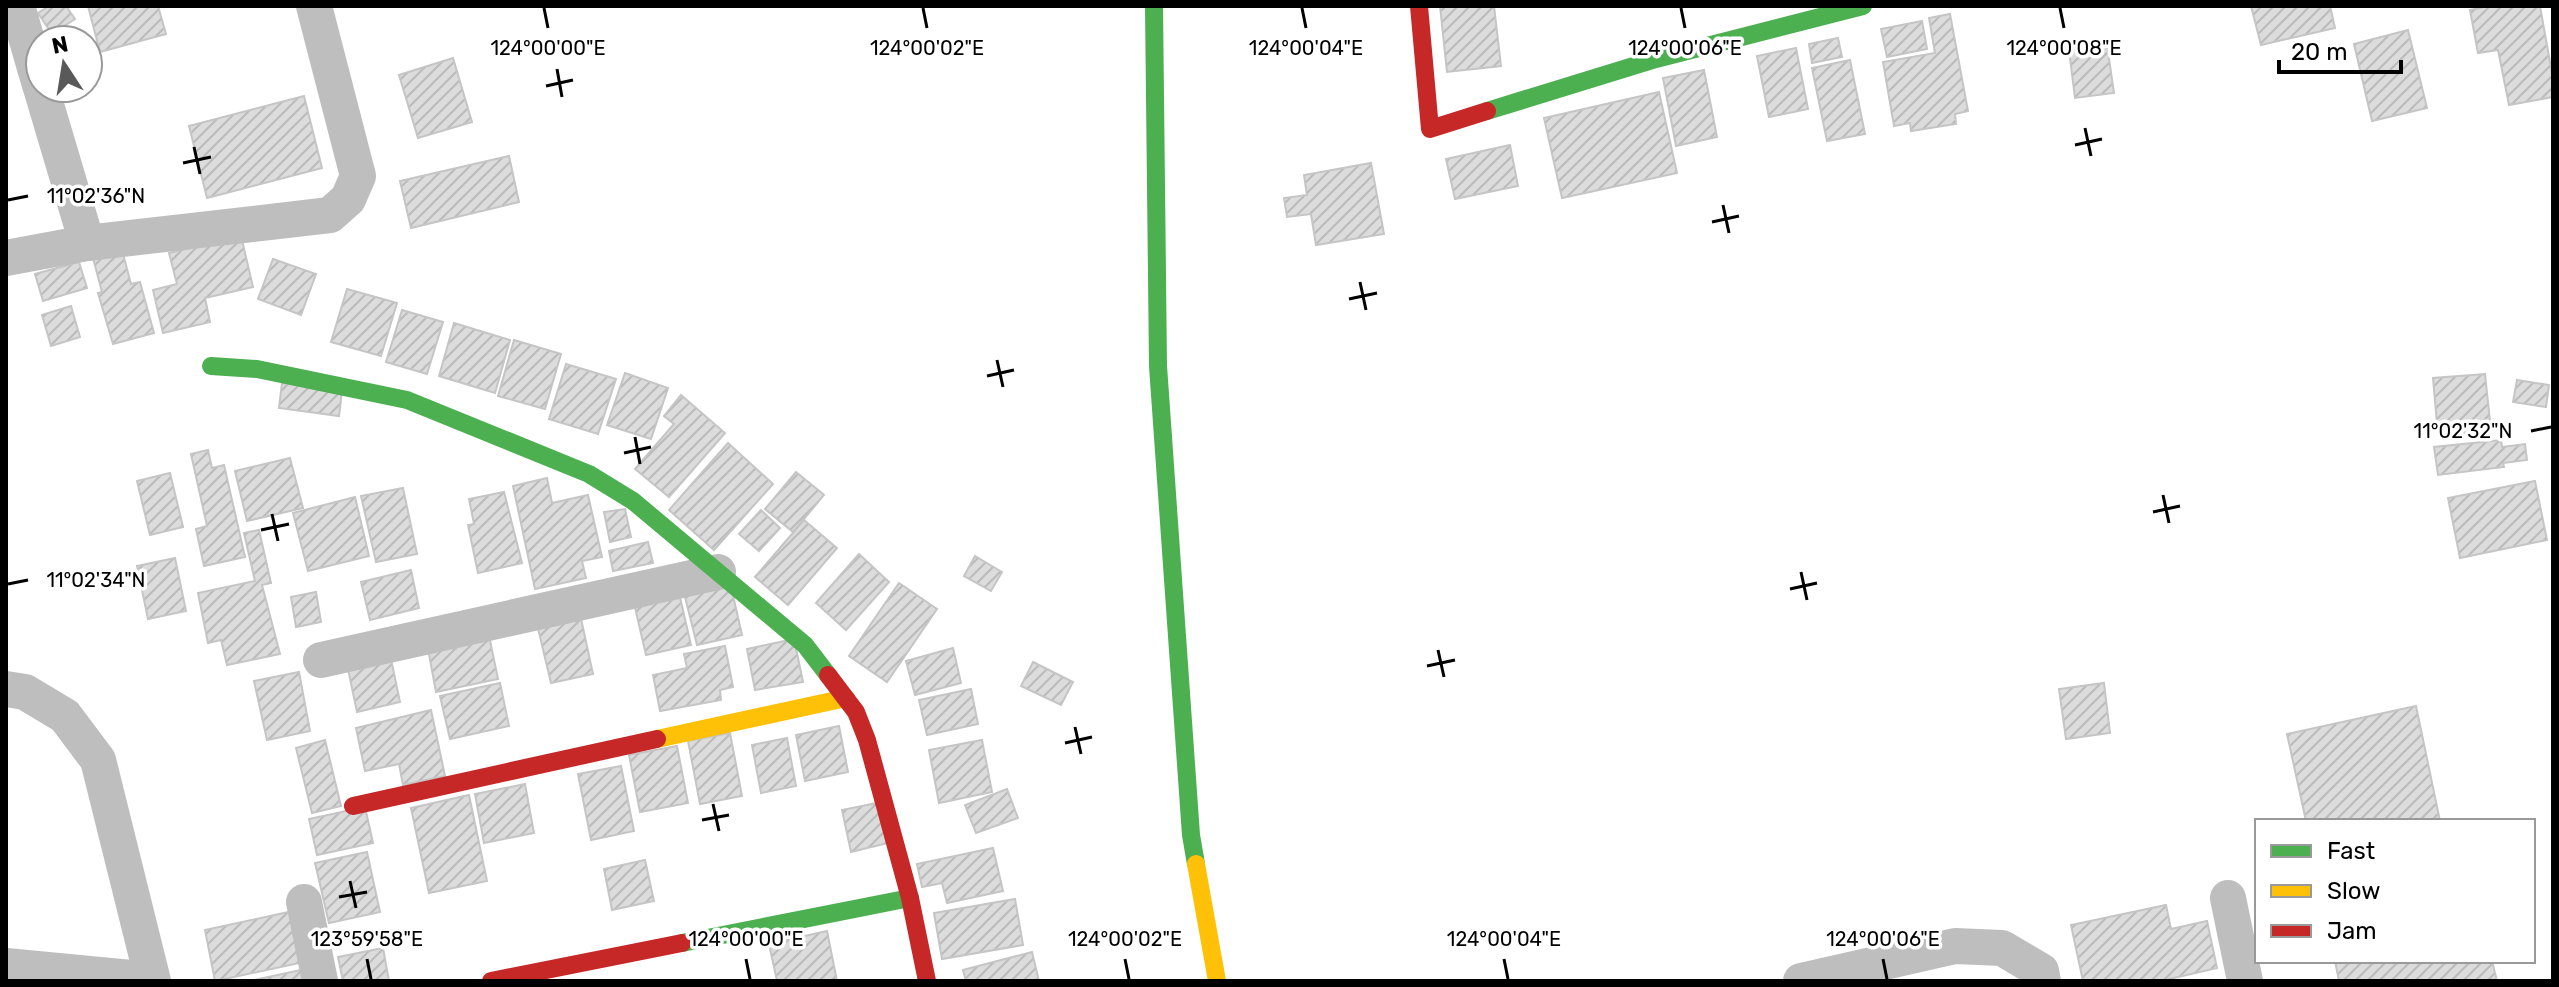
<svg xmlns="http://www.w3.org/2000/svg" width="2559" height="987" font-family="Rubik,sans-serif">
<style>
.building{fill:url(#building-hatch);stroke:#c5c5c5;stroke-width:2}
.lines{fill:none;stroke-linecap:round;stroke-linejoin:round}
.street{stroke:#bebebe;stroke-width:36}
.fast{stroke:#4caf50;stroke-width:18}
.slow{stroke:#ffc107;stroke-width:18}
.jam{stroke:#c62828;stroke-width:18}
.ticks{fill:none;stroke:#000;stroke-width:3}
.ticks-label{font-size:20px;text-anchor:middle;fill:#000;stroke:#fff;stroke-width:7;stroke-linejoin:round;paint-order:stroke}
</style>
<defs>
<pattern id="building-hatch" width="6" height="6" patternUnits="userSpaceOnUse" patternTransform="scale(2)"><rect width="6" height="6" fill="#dcdcdc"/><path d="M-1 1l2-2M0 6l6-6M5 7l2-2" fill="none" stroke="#bbb"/></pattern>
</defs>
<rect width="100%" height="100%" fill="#fff"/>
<g class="building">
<path d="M 49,6 L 66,6 L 75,19 L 52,34 L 38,13 Z"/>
<path d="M 88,6 L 158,6 L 166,34 L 100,52 Z"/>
<path d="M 1440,6 L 1494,6 L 1501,66 L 1447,72 Z"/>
<path d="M 2251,6 L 2330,6 L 2335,28 L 2261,45 Z"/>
<path d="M 2489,6 L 2540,6 L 2553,79 L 2553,97 L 2509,105 L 2498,50 L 2478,53 L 2470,10 Z"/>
<path d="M 1950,14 L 1968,111 L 1955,114 L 1956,124 L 1911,131 L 1910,123 L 1894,126 L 1883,62 L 1935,53 L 1929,18 Z"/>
<path d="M 1922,21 L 1927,49 L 1887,57 L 1881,29 Z"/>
<path d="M 2408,30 L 2427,108 L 2372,121 L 2354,44 Z"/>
<path d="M 1838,38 L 1842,57 L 1812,63 L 1809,44 Z"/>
<path d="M 2107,45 L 2114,93 L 2075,98 L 2069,50 Z"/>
<path d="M 1796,48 L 1808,109 L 1769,117 L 1757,56 Z"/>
<path d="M 453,58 L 472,122 L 418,138 L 399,75 Z"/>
<path d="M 1850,60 L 1865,134 L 1827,141 L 1812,68 Z"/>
<path d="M 1704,70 L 1717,137 L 1676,146 L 1663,78 Z"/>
<path d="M 1659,92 L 1677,173 L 1562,198 L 1544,118 Z"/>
<path d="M 304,96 L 322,168 L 207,198 L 189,126 Z"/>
<path d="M 1510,145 L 1518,186 L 1455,199 L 1446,159 Z"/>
<path d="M 509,156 L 519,202 L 411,228 L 400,181 Z"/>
<path d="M 1371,163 L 1384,234 L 1316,245 L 1311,214 L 1287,217 L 1284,198 L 1307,195 L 1304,175 Z"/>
<path d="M 241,236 L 253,287 L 205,298 L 210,322 L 163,333 L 153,290 L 177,284 L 169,253 Z"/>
<path d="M 122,250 L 131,284 L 140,282 L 154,333 L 113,344 L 98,293 L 102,292 L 93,258 Z"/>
<path d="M 273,259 L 316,274 L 301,315 L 258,299 Z"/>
<path d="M 79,262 L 87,288 L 43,301 L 35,274 Z"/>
<path d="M 347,289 L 397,303 L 381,356 L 331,342 Z"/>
<path d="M 71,306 L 80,337 L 51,346 L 42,315 Z"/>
<path d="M 402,310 L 443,322 L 427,374 L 386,362 Z"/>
<path d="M 454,323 L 510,340 L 495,393 L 439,376 Z"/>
<path d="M 514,340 L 561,354 L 545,409 L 498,396 Z"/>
<path d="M 566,364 L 616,379 L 598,434 L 549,419 Z"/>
<path d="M 625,373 L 668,388 L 651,439 L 607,425 Z"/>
<path d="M 2485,374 L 2491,431 L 2438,435 L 2433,378 Z"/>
<path d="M 2517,380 L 2549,385 L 2546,407 L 2513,402 Z"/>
<path d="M 282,383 L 342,391 L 339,416 L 279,408 Z"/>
<path d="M 681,395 L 725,433 L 669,497 L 635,469 L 674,424 L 664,416 Z"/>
<path d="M 2501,440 L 2502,447 L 2525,444 L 2527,460 L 2503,463 L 2504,467 L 2438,475 L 2434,447 Z"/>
<path d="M 728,443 L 773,484 L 714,550 L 669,510 Z"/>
<path d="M 208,450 L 212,468 L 224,465 L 245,557 L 204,566 L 196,529 L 207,526 L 191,454 Z"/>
<path d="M 290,458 L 303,508 L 247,521 L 235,471 Z"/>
<path d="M 796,472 L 824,495 L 793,532 L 765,509 Z"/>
<path d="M 170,473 L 183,527 L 150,535 L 137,481 Z"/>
<path d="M 547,478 L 552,503 L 588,495 L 602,557 L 582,561 L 586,578 L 535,589 L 513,486 Z"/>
<path d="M 2535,481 L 2547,540 L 2460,558 L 2448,498 Z"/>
<path d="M 403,488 L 417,554 L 376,562 L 361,496 Z"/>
<path d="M 504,492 L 522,563 L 478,573 L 468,525 L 474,524 L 469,499 Z"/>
<path d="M 355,497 L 369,556 L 308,571 L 293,513 Z"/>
<path d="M 625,509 L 631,537 L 610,542 L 604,512 Z"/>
<path d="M 761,510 L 780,528 L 759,551 L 739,534 Z"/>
<path d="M 804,520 L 837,548 L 788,605 L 755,577 Z"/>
<path d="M 259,530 L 271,583 L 262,585 L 280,654 L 227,665 L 221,640 L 208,643 L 198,593 L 255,581 L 244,533 Z"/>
<path d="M 648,542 L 653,563 L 613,571 L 609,551 Z"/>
<path d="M 859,554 L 889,582 L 846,630 L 816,603 Z"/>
<path d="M 975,556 L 1002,572 L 991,591 L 964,576 Z"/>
<path d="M 175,558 L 186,611 L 148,619 L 137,566 Z"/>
<path d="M 411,570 L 419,608 L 370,620 L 361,582 Z"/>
<path d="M 730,582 L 742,635 L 697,645 L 684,593 Z"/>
<path d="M 899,583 L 937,609 L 887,682 L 849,656 Z"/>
<path d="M 316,592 L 321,622 L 296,627 L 291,597 Z"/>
<path d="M 679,593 L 691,645 L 646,655 L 634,603 Z"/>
<path d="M 580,614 L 593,674 L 551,683 L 537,624 Z"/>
<path d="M 487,626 L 498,679 L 436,692 L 426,638 Z"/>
<path d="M 794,639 L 803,682 L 755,690 L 747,649 Z"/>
<path d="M 725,646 L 733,687 L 720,690 L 721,700 L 660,711 L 653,675 L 687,668 L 684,654 Z"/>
<path d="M 953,648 L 961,683 L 915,695 L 906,661 Z"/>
<path d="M 391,659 L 400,702 L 357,712 L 348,669 Z"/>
<path d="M 1033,662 L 1073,682 L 1061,705 L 1021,686 Z"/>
<path d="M 299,672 L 310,731 L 267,740 L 254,681 Z"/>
<path d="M 500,683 L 509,726 L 450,739 L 440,696 Z"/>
<path d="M 2104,683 L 2110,733 L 2066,739 L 2059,689 Z"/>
<path d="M 971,689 L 978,724 L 927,735 L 919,700 Z"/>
<path d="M 2416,706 L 2440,821 L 2306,821 L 2287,734 Z"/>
<path d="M 431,710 L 445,776 L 403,785 L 399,764 L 365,771 L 356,728 Z"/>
<path d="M 839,726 L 848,772 L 805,781 L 796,735 Z"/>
<path d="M 730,733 L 742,796 L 700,804 L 688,741 Z"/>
<path d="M 787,738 L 796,786 L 761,793 L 752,745 Z"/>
<path d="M 325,740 L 341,806 L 312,813 L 296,748 Z"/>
<path d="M 982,740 L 992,792 L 939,803 L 929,750 Z"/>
<path d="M 677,746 L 688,803 L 640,812 L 629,755 Z"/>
<path d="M 621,766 L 634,831 L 591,840 L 578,774 Z"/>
<path d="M 525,784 L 534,833 L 484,843 L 475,794 Z"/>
<path d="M 1007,789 L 1018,818 L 976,833 L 965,805 Z"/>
<path d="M 469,795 L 487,881 L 429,893 L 411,808 Z"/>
<path d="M 882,802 L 892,842 L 851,852 L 842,810 Z"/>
<path d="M 365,807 L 373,843 L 317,855 L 309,819 Z"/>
<path d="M 993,848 L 1003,891 L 947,903 L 942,883 L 922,887 L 917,864 Z"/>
<path d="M 367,852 L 380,912 L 329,923 L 315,863 Z"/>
<path d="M 645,860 L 654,901 L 612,910 L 604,869 Z"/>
<path d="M 1015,899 L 1023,945 L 942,959 L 934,913 Z"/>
<path d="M 2166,905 L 2171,929 L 2207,921 L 2217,968 L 2161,981 L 2083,981 L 2071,925 Z"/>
<path d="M 293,911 L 304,962 L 215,981 L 205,930 Z"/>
<path d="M 827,931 L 837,981 L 777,981 L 769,944 Z"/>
<path d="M 383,948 L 389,981 L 343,981 L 338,957 Z"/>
<path d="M 1032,952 L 1039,981 L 966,981 L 963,970 Z"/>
<path d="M 2335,961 L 2492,961 L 2497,981 L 2339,981 Z"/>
<path d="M 315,967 L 318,981 L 249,981 Z"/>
</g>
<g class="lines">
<g class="street">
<path d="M 17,6 L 40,85"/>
<path d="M 41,88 L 87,243"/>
<path d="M 6,258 L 87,243 L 330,215 L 348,199 L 358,176 L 314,6"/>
<path d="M 321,660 L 718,572"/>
<path d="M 6,689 L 25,692 L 65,716 L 98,760 L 153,981"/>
<path d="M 2228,898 L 2245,981"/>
<path d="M 304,902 L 320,981"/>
<path d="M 6,966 L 152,980"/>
<path d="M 1801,981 L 1955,946 L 2002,948 L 2041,971 L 2043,981"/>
</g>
<g class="fast">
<path d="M 1154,6 L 1158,366 L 1191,835 L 1196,864"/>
<path d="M 1487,111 L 1656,59 L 1863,6"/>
<path d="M 211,366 L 257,369 L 407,400 L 589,474 L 633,501 L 805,645 L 828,675"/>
<path d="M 682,943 L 910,898"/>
</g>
<g class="slow">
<path d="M 657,739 L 846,698"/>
<path d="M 1196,864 L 1217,981"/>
</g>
<g class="jam">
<path d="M 1419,6 L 1430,129 L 1487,111"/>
<path d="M 828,675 L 856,712 L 867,740 L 910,898 L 927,981"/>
<path d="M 353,806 L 657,739"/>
<path d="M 491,981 L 682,943"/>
</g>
</g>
<path class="ticks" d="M 544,8 L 548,28M 923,8 L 927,28M 1302,8 L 1306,28M 1681,8 L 1685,28M 2060,8 L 2064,28M 557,69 L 562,97M 546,86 L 573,80M 2085,128 L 2091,156M 2075,145 L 2102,139M 194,147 L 200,174M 183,163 L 211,157M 8,200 L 28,196M 1723,205 L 1729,233M 1712,222 L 1739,216M 1360,282 L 1366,310M 1349,299 L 1377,293M 997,360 L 1003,387M 987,376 L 1014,370M 2531,431 L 2551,427M 635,437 L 640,464M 624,453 L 651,447M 2163,495 L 2169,523M 2153,512 L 2180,506M 272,514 L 278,541M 261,530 L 289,524M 1801,572 L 1807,600M 8,584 L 28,580M 1790,589 L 1817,583M 1438,650 L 1444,677M 1427,666 L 1455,660M 1075,727 L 1081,754M 1065,743 L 1092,737M 713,804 L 719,831M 702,820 L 729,815M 350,881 L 356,908M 339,897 L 367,892M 367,959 L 371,979M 746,959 L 750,979M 1125,959 L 1129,979M 1504,959 L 1508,979M 1883,959 L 1887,979"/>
<g class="ticks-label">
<text x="548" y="55">124°00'00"E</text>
<text x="927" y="55">124°00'02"E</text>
<text x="1306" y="55">124°00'04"E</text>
<text x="1685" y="55">124°00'06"E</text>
<text x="2064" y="55">124°00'08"E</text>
<text x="96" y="203">11°02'36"N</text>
<text x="2463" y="438">11°02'32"N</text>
<text x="96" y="587">11°02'34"N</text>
<text x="367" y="946">123°59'58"E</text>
<text x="746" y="946">124°00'00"E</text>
<text x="1125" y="946">124°00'02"E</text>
<text x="1504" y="946">124°00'04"E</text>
<text x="1883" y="946">124°00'06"E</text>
</g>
<rect width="2559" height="987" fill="none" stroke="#000000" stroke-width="16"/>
<rect x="2255" y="819" width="280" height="144" fill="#ffffff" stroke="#999999" stroke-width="2"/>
<rect x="2271" y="845" width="40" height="12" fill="#4caf50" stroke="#999999" stroke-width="2"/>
<text x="2327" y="859" font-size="24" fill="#000000">Fast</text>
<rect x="2271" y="885" width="40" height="12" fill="#ffc107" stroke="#999999" stroke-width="2"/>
<text x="2327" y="899" font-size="24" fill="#000000">Slow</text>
<rect x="2271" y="925" width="40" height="12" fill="#c62828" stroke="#999999" stroke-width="2"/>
<text x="2327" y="939" font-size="24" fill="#000000">Jam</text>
<g transform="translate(64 64) rotate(348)"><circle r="38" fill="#ffffff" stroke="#999999" stroke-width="2"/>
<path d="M0-6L14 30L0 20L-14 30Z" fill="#595959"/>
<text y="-12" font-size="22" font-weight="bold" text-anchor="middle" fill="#000000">N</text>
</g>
<path d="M2279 60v12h122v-12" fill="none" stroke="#000000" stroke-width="4"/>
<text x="2291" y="60" font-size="24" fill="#000000" stroke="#ffffff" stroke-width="6" paint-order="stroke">20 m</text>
</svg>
